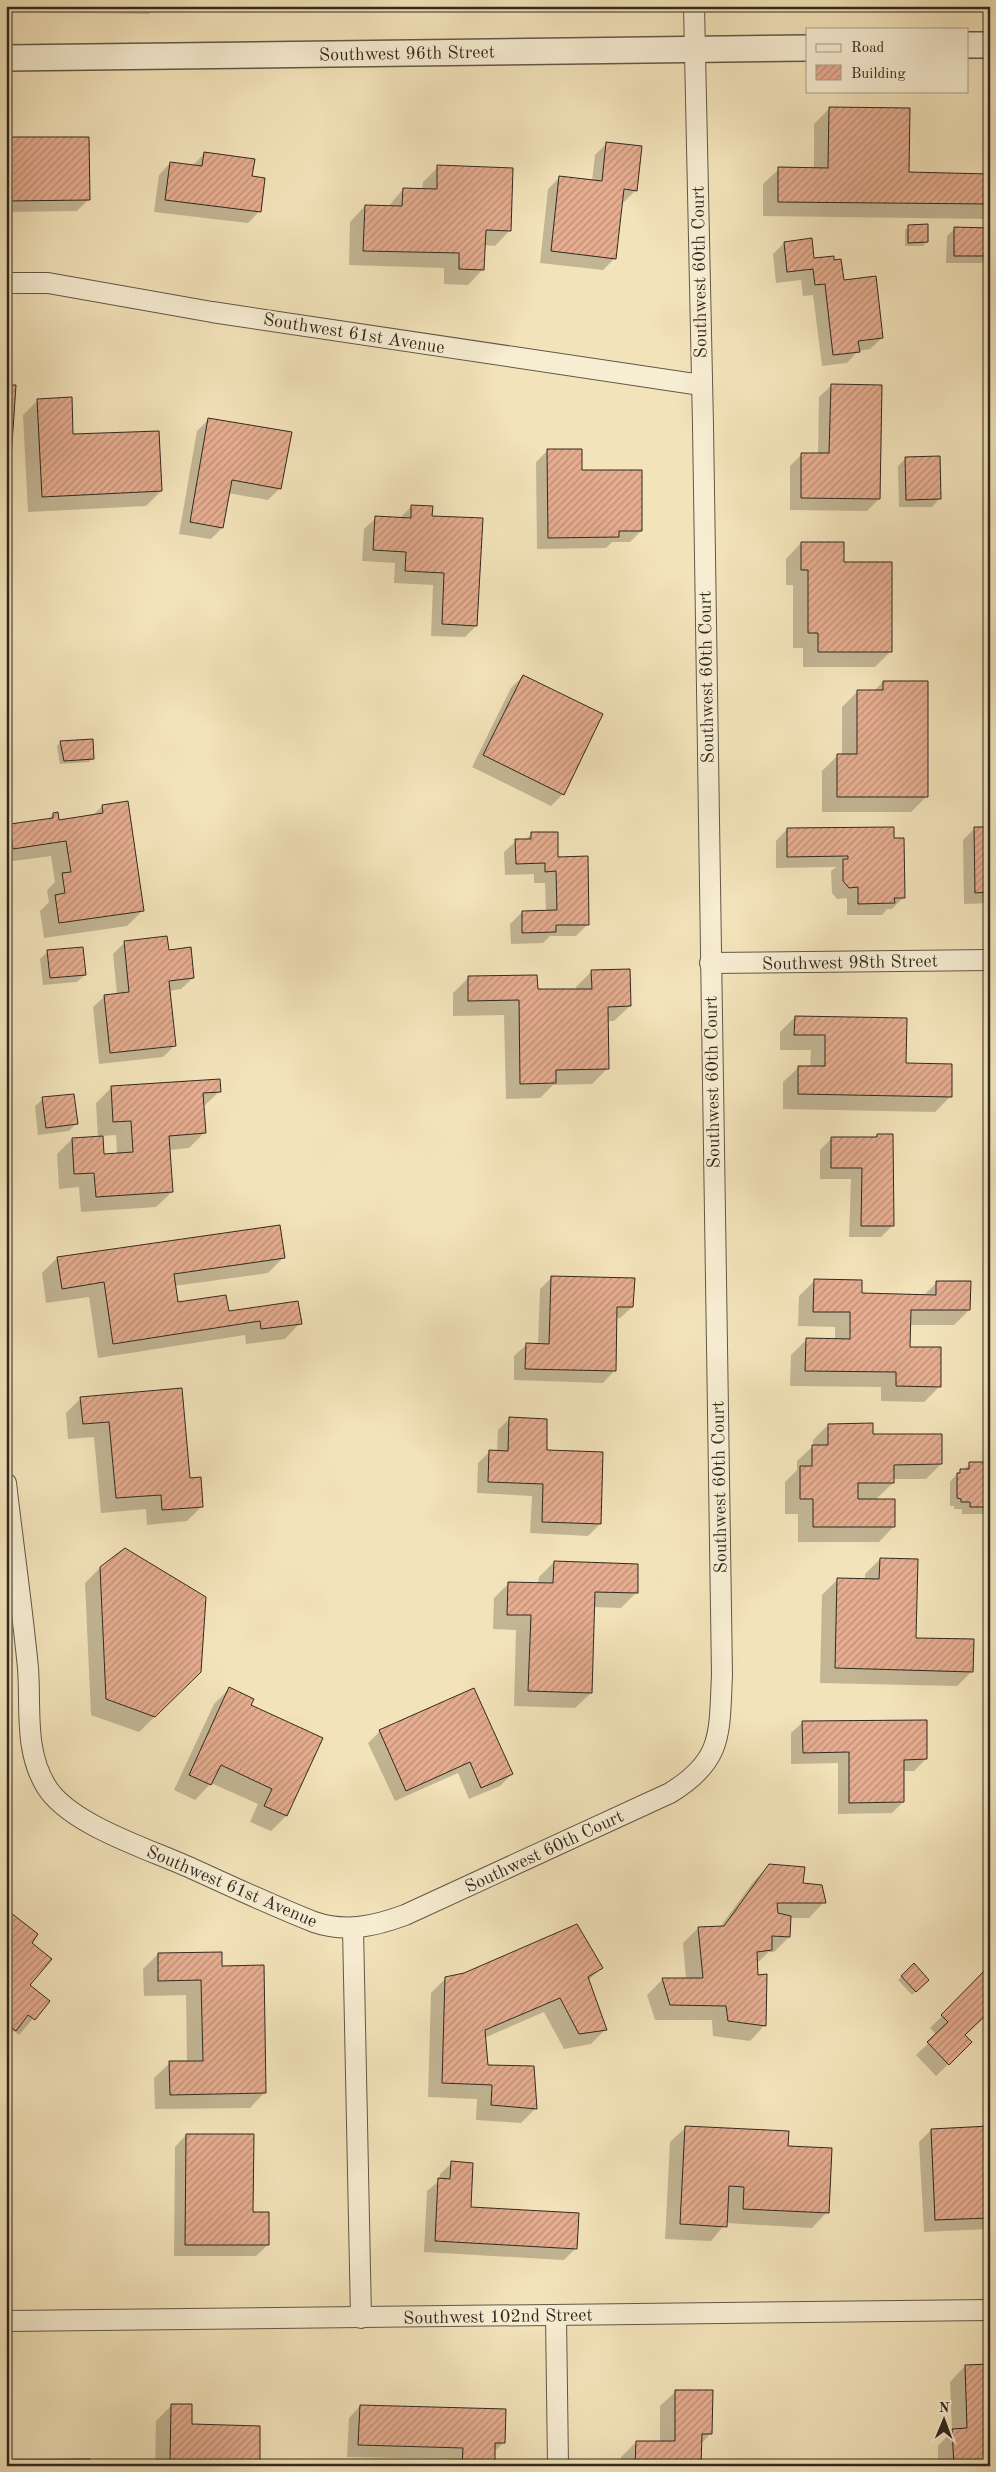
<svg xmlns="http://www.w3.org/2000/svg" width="996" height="2472" font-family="'Old Standard TT',serif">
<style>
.shadow{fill:#0003;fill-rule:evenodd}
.building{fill:url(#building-hatch);stroke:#31291f}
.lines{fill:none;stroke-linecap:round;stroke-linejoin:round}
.minor-casing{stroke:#625846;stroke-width:22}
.tertiary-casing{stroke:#625846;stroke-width:28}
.minor{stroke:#f7edd2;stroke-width:20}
.tertiary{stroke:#f7edd2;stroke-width:25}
.labels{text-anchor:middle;stroke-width:4;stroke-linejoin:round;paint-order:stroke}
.street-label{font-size:18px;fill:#31291f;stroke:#f7edd2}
</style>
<defs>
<pattern id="building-hatch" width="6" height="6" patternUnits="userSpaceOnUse" patternTransform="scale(1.25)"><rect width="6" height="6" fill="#e6ad90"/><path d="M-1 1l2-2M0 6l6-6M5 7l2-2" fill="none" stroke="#bb8d75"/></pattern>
</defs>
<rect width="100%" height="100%" fill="#f3e3ba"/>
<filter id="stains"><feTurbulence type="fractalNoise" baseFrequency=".004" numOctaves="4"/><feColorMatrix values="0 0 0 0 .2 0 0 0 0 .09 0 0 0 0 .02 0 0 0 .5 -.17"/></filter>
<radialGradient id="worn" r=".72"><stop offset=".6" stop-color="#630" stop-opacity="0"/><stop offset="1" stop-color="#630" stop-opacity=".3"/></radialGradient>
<g class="shadow">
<path d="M 25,6 L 156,6 L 149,14 L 25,12 Z"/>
<path d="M 830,108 L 908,174 L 990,175 L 990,219 L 763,216 L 763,184 L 779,169 L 814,169 L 814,124 Z"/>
<path d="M 6,139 L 88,200 L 77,211 L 6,212 Z"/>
<path d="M 607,143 L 636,190 L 624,202 L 622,202 L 615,258 L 603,270 L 540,263 L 548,189 L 560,177 L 592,181 L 595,155 Z"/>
<path d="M 204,154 L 251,177 L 259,212 L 248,223 L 154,212 L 159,175 L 170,163 L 193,165 Z"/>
<path d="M 438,167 L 510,230 L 495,246 L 484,245 L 483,269 L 468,285 L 444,284 L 444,268 L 349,265 L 350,222 L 365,206 L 388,207 L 403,189 L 422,190 L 423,182 Z"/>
<path d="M 909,226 L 927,242 L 923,246 L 905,246 L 905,230 Z"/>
<path d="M 954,229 L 990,233 L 990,258 L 981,263 L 946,263 L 947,236 Z"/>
<path d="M 784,243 L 813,259 L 843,281 L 882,338 L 870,349 L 858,351 L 847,363 L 822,366 L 813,295 L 803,296 L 801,280 L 776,283 L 773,254 Z"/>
<path d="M 831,386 L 879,499 L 867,511 L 790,510 L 790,466 L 802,454 L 818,454 L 819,397 Z"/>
<path d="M 38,400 L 72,436 L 161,491 L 146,506 L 28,512 L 23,415 Z"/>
<path d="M 209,419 L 280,488 L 268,500 L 228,493 L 222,528 L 211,539 L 179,534 L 197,431 Z"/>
<path d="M 548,450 L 641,531 L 630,542 L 612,542 L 606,548 L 537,549 L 536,462 Z"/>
<path d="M 906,458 L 939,499 L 932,507 L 899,507 L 898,466 Z"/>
<path d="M 412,506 L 431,517 L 476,626 L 465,637 L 431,636 L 433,585 L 394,583 L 395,563 L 362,561 L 364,529 L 376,518 L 400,518 Z"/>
<path d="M 801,543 L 842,563 L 891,651 L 875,667 L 803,667 L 803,648 L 793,648 L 793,585 L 786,585 L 786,559 Z"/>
<path d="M 523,676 L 563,794 L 551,806 L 472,767 L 511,688 Z"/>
<path d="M 883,682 L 926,797 L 911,812 L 822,812 L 822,771 L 838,755 L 842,755 L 842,707 L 858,691 L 874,691 Z"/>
<path d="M 61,742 L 92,759 L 89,762 L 60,764 L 57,746 Z"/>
<path d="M 102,806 L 143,910 L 127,926 L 44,938 L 40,911 L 49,902 L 47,890 L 55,882 L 51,856 L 6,862 L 6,829 L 10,825 L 48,820 L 53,814 L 58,821 L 92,816 Z"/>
<path d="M 975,828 L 990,828 L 990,903 L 964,904 L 963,840 Z"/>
<path d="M 787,829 L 893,839 L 904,897 L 892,909 L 887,909 L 882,915 L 847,915 L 847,898 L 837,899 L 832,893 L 831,871 L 836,867 L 776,868 L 776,841 Z"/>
<path d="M 531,834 L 557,858 L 588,924 L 576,936 L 550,936 L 543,943 L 511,944 L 510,924 L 522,912 L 546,912 L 545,883 L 534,883 L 534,874 L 505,875 L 504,852 L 516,841 L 524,841 Z"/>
<path d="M 124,943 L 168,951 L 193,978 L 181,989 L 169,991 L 175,1045 L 163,1057 L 99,1064 L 93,1007 L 105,996 L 117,994 L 113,954 Z"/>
<path d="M 48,951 L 85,975 L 77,982 L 43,985 L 40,959 Z"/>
<path d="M 592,971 L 630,1006 L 614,1021 L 607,1021 L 608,1068 L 592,1084 L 553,1085 L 540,1098 L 506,1099 L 504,1015 L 453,1016 L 453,993 L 468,978 L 537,991 L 576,990 L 576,987 Z"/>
<path d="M 795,1017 L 905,1064 L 951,1096 L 935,1112 L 783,1109 L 783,1082 L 799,1067 L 810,1067 L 811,1050 L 780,1050 L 780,1032 Z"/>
<path d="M 990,1018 L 990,1045 L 984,1044 L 984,1023 Z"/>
<path d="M 990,1074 L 990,1098 L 985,1098 L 985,1079 Z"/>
<path d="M 111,1088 L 220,1091 L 203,1107 L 204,1133 L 189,1148 L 169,1150 L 172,1192 L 156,1207 L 81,1212 L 79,1187 L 59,1189 L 57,1154 L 72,1139 L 98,1138 L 96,1103 ZM 116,1135 L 117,1154 L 103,1155 L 102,1136 Z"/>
<path d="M 43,1099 L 76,1124 L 69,1131 L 38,1135 L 35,1106 Z"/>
<path d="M 877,1135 L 893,1225 L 881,1237 L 849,1237 L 851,1179 L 820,1179 L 820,1150 L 832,1138 L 874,1138 Z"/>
<path d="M 284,1257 L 268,1273 L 174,1286 L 177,1304 L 300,1323 L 285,1339 L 246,1344 L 245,1335 L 98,1358 L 89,1297 L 46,1303 L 42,1273 L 57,1258 Z"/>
<path d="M 552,1277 L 632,1307 L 620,1318 L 616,1318 L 614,1371 L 603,1383 L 514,1380 L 514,1356 L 526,1345 L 538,1345 L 540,1289 Z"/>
<path d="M 814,1281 L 861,1294 L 923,1296 L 937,1282 L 969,1310 L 954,1325 L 909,1325 L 909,1348 L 939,1387 L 924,1402 L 881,1401 L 881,1387 L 790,1386 L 791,1355 L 806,1340 L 835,1340 L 835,1327 L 798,1326 L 799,1296 Z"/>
<path d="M 81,1398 L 189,1480 L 202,1506 L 187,1521 L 147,1525 L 146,1509 L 101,1513 L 94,1437 L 68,1439 L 66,1413 Z"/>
<path d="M 510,1418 L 545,1451 L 600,1524 L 588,1536 L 530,1533 L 532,1496 L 477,1493 L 478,1463 L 490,1451 L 497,1451 L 498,1430 Z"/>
<path d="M 828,1425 L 941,1464 L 926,1479 L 893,1479 L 893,1483 L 875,1500 L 894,1526 L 879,1542 L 798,1542 L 798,1514 L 785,1514 L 785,1482 L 797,1470 L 797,1461 L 813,1446 L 813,1440 Z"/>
<path d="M 990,1463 L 990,1514 L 962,1514 L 962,1509 L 954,1509 L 954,1506 L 950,1506 L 950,1482 L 953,1478 L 970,1464 Z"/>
<path d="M 880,1559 L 915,1639 L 972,1671 L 957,1686 L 820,1683 L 822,1595 L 838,1579 L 865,1580 L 865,1574 Z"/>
<path d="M 554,1562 L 636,1593 L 621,1608 L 593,1607 L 591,1693 L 575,1708 L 514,1706 L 516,1630 L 493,1629 L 494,1598 L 509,1583 L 538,1584 L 539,1577 Z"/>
<path d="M 100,1568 L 200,1672 L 139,1732 L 91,1715 L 85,1583 Z"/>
<path d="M 229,1689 L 250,1706 L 321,1738 L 286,1816 L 271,1831 L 250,1822 L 258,1804 L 211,1783 L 195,1800 L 174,1790 L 214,1704 Z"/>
<path d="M 803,1722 L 926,1759 L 914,1771 L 903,1771 L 903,1802 L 892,1813 L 838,1814 L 838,1763 L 791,1764 L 791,1733 Z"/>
<path d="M 380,1731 L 512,1774 L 500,1786 L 469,1799 L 458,1773 L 395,1801 L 368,1743 Z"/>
<path d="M 769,1866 L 824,1902 L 809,1918 L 790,1918 L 789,1937 L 774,1952 L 769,1952 L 756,1964 L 765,2025 L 750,2041 L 713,2036 L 712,2020 L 655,2020 L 647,1995 L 662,1980 L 686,1979 L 683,1943 L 698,1928 L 720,1927 L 754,1881 Z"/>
<path d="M 6,1910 L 30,1943 L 29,1985 L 48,2001 L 19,2035 L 14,2031 L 6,2038 Z"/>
<path d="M 158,1954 L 221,1967 L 265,2092 L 250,2108 L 155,2109 L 154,2078 L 170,2063 L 187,2062 L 186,1995 L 144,1996 L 143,1969 Z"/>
<path d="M 914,1965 L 928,1980 L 912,1995 L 898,1980 Z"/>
<path d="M 601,1968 L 588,1981 L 606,2029 L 591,2044 L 564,2049 L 544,2012 L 484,2038 L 487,2066 L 536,2108 L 521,2123 L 476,2120 L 477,2099 L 428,2097 L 431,1993 L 446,1978 Z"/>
<path d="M 972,1987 L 964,2035 L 971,2042 L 936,2076 L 916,2055 L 937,2035 L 930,2028 Z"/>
<path d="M 686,2127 L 787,2147 L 827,2212 L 812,2228 L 726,2223 L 711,2241 L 665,2239 L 670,2142 Z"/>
<path d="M 990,2127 L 990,2229 L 924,2232 L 919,2142 L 931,2130 Z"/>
<path d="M 186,2135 L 268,2245 L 256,2256 L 174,2256 L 175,2147 Z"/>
<path d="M 452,2163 L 469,2208 L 576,2248 L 564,2260 L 424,2252 L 427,2191 L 440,2180 L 440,2174 Z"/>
<path d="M 965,2366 L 990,2466 L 938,2466 L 938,2446 L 952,2431 L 950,2382 Z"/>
<path d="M 676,2391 L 711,2433 L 701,2444 L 700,2466 L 621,2466 L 621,2457 L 636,2442 L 660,2442 L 660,2406 Z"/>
<path d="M 172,2405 L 190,2426 L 258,2466 L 155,2466 L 156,2421 Z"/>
<path d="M 360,2406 L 504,2442 L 494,2452 L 493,2466 L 451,2466 L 451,2459 L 347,2457 L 349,2418 Z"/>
</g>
<g class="building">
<path d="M 829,107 L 910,108 L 909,172 L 990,174 L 990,204 L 778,202 L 778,167 L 828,168 Z"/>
<path d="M 6,137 L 89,137 L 90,200 L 6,201 Z"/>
<path d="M 606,142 L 642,146 L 637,191 L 624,189 L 616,259 L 551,251 L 559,176 L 602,181 Z"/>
<path d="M 204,152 L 255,159 L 252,176 L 265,178 L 261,212 L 165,200 L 170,162 L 202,166 Z"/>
<path d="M 437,165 L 513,168 L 511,231 L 486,230 L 484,270 L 459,269 L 459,253 L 363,251 L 365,205 L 402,206 L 403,188 L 437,189 Z"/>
<path d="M 928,224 L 928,242 L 908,243 L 908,225 Z"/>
<path d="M 954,227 L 990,228 L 990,256 L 954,256 Z"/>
<path d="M 812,238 L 814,258 L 834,256 L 834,260 L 841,259 L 844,280 L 876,276 L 883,338 L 858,341 L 860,352 L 833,355 L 825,284 L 815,285 L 813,269 L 787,272 L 784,242 Z"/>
<path d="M 831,384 L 882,385 L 880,499 L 801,498 L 801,453 L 829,453 Z"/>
<path d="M 6,385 L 16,385 L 6,535 Z"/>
<path d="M 72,397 L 73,434 L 159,431 L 162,491 L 42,497 L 37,399 Z"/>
<path d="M 208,418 L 292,432 L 281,489 L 232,480 L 223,528 L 190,522 Z"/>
<path d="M 547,449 L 582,449 L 582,470 L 642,470 L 642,531 L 619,531 L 619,537 L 548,538 Z"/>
<path d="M 940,456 L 941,499 L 906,500 L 905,457 Z"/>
<path d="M 411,505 L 433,506 L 432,516 L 483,518 L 477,626 L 442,624 L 444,573 L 405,571 L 406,552 L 373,550 L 375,516 L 411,518 Z"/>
<path d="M 801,542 L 844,542 L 844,562 L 892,562 L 892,652 L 818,652 L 818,633 L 808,633 L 808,570 L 801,570 Z"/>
<path d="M 523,675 L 603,714 L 564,795 L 483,755 Z"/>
<path d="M 883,681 L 928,681 L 928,797 L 837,797 L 837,754 L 857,754 L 857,690 L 883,690 Z"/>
<path d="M 93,739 L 94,759 L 64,761 L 60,741 Z"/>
<path d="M 128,801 L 144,911 L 59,923 L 55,895 L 65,893 L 62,873 L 71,872 L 66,841 L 13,849 L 10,824 L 53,818 L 53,813 L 58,812 L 59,820 L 103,813 L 102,805 Z"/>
<path d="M 894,827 L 894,838 L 904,838 L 905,898 L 894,898 L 895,903 L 858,904 L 858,887 L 849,888 L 843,881 L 843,859 L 848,859 L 848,856 L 787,857 L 787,828 Z"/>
<path d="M 974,827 L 990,827 L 990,892 L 975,893 Z"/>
<path d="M 531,832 L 558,832 L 558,857 L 588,856 L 589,925 L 556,925 L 556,932 L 522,933 L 522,911 L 557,910 L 556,871 L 545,872 L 545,863 L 516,864 L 515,839 L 531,839 Z"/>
<path d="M 167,936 L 169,950 L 191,947 L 194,978 L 169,981 L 176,1046 L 110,1053 L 104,995 L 129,992 L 124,941 Z"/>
<path d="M 83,947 L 86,975 L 50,978 L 47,950 Z"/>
<path d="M 630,969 L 631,1006 L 608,1007 L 609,1069 L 556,1070 L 556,1083 L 520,1084 L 519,1000 L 468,1001 L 468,976 L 537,975 L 538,989 L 592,989 L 591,970 Z"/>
<path d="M 795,1016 L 907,1018 L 906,1063 L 952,1064 L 952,1097 L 798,1094 L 798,1066 L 825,1066 L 825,1035 L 794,1035 Z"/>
<path d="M 220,1079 L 221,1092 L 203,1093 L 206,1133 L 169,1136 L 173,1192 L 96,1197 L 94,1173 L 74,1174 L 72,1138 L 103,1136 L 104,1154 L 133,1152 L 131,1121 L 113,1122 L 111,1086 Z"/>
<path d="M 74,1094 L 78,1124 L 46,1128 L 42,1097 Z"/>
<path d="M 877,1134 L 893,1134 L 894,1226 L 861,1226 L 862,1168 L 831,1168 L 831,1137 L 877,1137 Z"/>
<path d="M 280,1225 L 285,1258 L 174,1274 L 178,1302 L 226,1295 L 229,1311 L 298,1301 L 302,1324 L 261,1329 L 260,1321 L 113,1344 L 104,1282 L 62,1289 L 57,1257 Z"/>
<path d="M 551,1276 L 635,1278 L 633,1307 L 617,1307 L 616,1371 L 525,1369 L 526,1343 L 549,1344 Z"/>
<path d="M 814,1279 L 862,1280 L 862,1293 L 936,1295 L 936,1281 L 971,1281 L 970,1310 L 911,1310 L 910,1347 L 941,1347 L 941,1387 L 896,1386 L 896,1372 L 805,1371 L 806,1338 L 850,1339 L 850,1312 L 813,1312 Z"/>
<path d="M 182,1388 L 190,1478 L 201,1477 L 203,1507 L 162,1510 L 161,1495 L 116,1498 L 109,1422 L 83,1424 L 80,1397 Z"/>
<path d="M 509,1417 L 547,1419 L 547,1450 L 603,1452 L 601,1524 L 542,1522 L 543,1484 L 488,1482 L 489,1450 L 508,1451 Z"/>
<path d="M 873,1423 L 873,1434 L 942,1434 L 942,1464 L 894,1465 L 894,1483 L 858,1483 L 858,1499 L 895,1499 L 895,1527 L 813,1527 L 813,1499 L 800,1499 L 800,1466 L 812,1466 L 812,1445 L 828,1445 L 828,1424 Z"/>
<path d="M 969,1462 L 990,1462 L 990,1507 L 970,1507 L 970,1502 L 961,1502 L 961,1499 L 957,1498 L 957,1473 L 960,1473 L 960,1469 L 969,1469 Z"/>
<path d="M 125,1548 L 206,1597 L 201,1672 L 155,1717 L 106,1699 L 100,1567 Z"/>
<path d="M 880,1558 L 918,1559 L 916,1638 L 974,1639 L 973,1672 L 835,1668 L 837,1578 L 879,1579 Z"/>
<path d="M 554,1561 L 638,1564 L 638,1593 L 595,1592 L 592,1693 L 528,1691 L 531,1615 L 507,1615 L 508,1582 L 553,1583 Z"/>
<path d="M 229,1687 L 254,1699 L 251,1705 L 323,1738 L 287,1816 L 264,1806 L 272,1789 L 221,1765 L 211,1785 L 189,1775 Z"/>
<path d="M 474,1688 L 513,1774 L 481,1788 L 470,1762 L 406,1791 L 379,1730 Z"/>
<path d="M 927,1720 L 927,1759 L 904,1760 L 904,1802 L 849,1803 L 849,1752 L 803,1753 L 802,1721 Z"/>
<path d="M 769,1864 L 805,1867 L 803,1883 L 822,1885 L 826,1903 L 777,1903 L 778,1913 L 791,1916 L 790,1937 L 772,1936 L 772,1950 L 757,1952 L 758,1975 L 767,1974 L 766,2026 L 728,2021 L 726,2006 L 670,2005 L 662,1978 L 703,1978 L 698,1927 L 724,1926 Z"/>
<path d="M 6,1909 L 38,1934 L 32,1943 L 52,1959 L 30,1985 L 50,2001 L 35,2020 L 28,2015 L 16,2031 L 6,2023 Z"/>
<path d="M 577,1924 L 603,1968 L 588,1977 L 607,2030 L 579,2034 L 560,1998 L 485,2030 L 488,2065 L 534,2066 L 537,2109 L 491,2105 L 492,2085 L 442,2083 L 445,1977 L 464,1973 Z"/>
<path d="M 222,1952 L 222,1966 L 264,1965 L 266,2093 L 170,2095 L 169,2061 L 203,2061 L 201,1980 L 158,1981 L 158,1953 Z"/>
<path d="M 914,1963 L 929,1980 L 916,1992 L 901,1976 Z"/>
<path d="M 990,1965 L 990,2011 L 965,2035 L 972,2042 L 949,2065 L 927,2042 L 948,2022 L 941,2015 Z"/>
<path d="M 685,2126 L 789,2131 L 788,2146 L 832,2148 L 829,2213 L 743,2209 L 744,2187 L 729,2186 L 727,2227 L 680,2224 Z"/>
<path d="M 990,2126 L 990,2218 L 935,2220 L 931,2129 Z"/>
<path d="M 186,2134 L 254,2134 L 253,2212 L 269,2212 L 269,2245 L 185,2245 Z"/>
<path d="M 451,2161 L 473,2163 L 471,2207 L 579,2213 L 577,2249 L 435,2241 L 438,2178 L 450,2179 Z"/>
<path d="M 990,2364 L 990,2466 L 954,2466 L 952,2429 L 967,2428 L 965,2365 Z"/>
<path d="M 675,2390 L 713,2390 L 712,2434 L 702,2434 L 701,2465 L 714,2466 L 635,2466 L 636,2441 L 675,2441 Z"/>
<path d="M 171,2404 L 192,2404 L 192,2424 L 260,2426 L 260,2466 L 170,2466 Z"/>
<path d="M 360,2405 L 506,2409 L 505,2443 L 495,2443 L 495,2466 L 462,2466 L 463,2448 L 358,2445 Z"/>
<path d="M 90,2459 L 90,2466 L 6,2466 L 6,2460 Z"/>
</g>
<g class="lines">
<g class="minor-casing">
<g id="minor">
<path d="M 6,283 L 48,283 L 212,312 L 701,385"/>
<path d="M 710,963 L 990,960"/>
<path d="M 6,1483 C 13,1544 22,1606 28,1668 C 31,1707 24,1750 46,1786 C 69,1825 152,1850 193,1869 C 233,1887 273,1906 314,1922 C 346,1933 375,1926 405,1915 L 670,1793 C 724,1760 719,1733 722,1675 L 703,425 L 694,6"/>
<path d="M 353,1928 L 361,2318"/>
<path d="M 556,2315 L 558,2466"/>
<path d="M 6,2321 L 990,2310"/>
</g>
</g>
<g class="tertiary-casing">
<g id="tertiary">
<path d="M 967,45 L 990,45"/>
<path d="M 6,58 L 807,48"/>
</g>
</g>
<use href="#minor" class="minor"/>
<use href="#tertiary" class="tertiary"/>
</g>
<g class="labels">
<g class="street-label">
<text transform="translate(407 53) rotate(-1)" y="6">Southwest 96th Street</text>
<text transform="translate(699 272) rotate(-91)" y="6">Southwest 60th Court</text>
<text transform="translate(354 333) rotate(9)" y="6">Southwest 61st Avenue</text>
<text transform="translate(706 677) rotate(-91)" y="6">Southwest 60th Court</text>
<text transform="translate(850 962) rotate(-1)" y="6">Southwest 98th Street</text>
<text transform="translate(712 1082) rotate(-91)" y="6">Southwest 60th Court</text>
<text transform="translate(719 1487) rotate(-91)" y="6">Southwest 60th Court</text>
<text transform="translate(544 1851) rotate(-25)" y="6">Southwest 60th Court</text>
<text transform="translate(232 1886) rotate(23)" y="6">Southwest 61st Avenue</text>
<text transform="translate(498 2316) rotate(-1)" y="6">Southwest 102nd Street</text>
</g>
</g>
<rect width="996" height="2472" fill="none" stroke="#f3e3ba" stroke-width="25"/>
<rect x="8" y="8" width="981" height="2457" fill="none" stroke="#31291f" stroke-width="2.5"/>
<rect x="12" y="12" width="971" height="2447" fill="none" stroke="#31291f"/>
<rect x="806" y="28" width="162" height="65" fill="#f7edd2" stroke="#a89f8a"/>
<rect x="816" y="44" width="25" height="8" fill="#f7edd2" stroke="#a89f8a"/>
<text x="851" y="52" font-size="15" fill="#31291f">Road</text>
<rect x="816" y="65" width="25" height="15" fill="url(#building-hatch)" stroke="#a89f8a"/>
<text x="851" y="78" font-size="15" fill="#31291f">Building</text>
<g transform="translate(944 2420) rotate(1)" stroke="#f7edd2" stroke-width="4" paint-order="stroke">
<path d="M0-4L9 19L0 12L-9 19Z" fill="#31291f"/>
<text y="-8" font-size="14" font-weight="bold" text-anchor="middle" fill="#31291f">N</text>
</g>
<rect width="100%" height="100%" filter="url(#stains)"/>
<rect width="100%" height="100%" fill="url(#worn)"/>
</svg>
